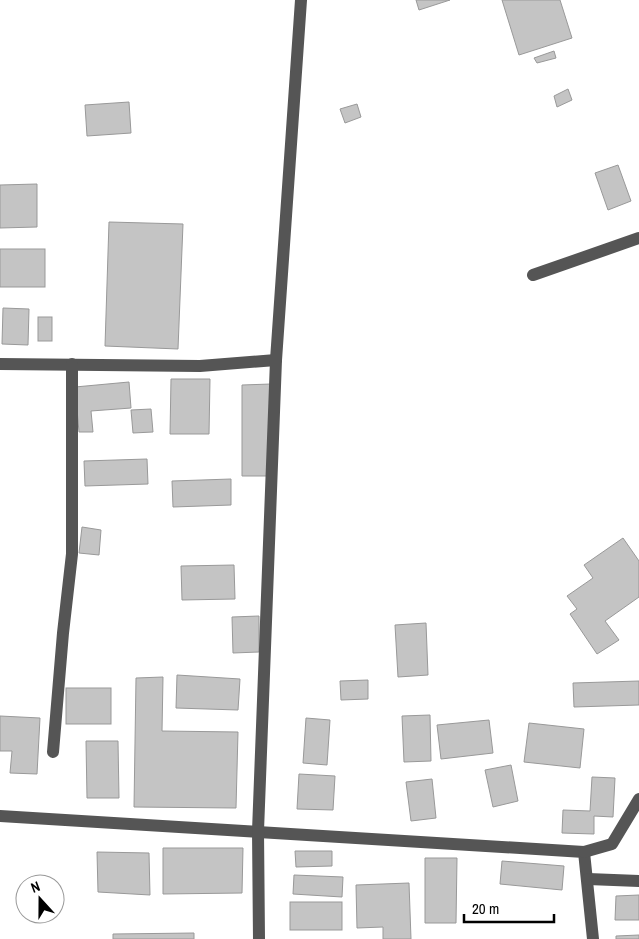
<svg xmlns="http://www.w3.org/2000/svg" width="639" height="939" font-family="'Archivo Narrow',sans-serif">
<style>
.building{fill:#c4c4c4;stroke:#999}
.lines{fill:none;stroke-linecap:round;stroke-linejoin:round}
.minor{stroke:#555;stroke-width:12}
</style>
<rect width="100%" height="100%" fill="#fff"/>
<g class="building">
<path d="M 416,0 L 450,0 L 419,10 Z"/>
<path d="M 502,0 L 560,0 L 572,38 L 519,55 Z"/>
<path d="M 554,51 L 556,58 L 537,63 L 534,58 Z"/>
<path d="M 568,89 L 572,100 L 557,107 L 554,96 Z"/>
<path d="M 129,102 L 131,133 L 87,136 L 85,105 Z"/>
<path d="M 357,104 L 361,117 L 345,123 L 340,109 Z"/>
<path d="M 618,165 L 631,201 L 608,210 L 595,173 Z"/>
<path d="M 37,184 L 37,227 L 0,228 L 0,185 Z"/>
<path d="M 109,222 L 183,224 L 178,349 L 105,346 Z"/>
<rect x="0" y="249" width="45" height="38"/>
<path d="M 3,308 L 29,309 L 28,345 L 2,344 Z"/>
<rect x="38" y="317" width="14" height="24"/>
<path d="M 171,379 L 210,379 L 209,434 L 170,434 Z"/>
<path d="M 129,382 L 131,408 L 91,411 L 93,432 L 79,432 L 75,387 Z"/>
<path d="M 271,384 L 271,476 L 242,476 L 242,385 Z"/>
<path d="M 151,409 L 153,432 L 133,433 L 131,410 Z"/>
<path d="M 147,459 L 148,484 L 85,486 L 84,461 Z"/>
<path d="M 231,479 L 231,505 L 173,507 L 172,481 Z"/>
<path d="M 82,527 L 101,530 L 99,555 L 79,553 Z"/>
<path d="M 623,538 L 639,561 L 639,597 L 605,621 L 619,640 L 597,654 L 570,614 L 577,609 L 567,596 L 593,578 L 584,565 Z"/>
<path d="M 234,565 L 235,599 L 182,600 L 181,566 Z"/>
<path d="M 259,616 L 259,652 L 233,653 L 232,617 Z"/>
<path d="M 426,623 L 428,675 L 398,677 L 395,625 Z"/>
<path d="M 177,675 L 240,679 L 238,710 L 176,708 Z"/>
<path d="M 163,677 L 162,731 L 238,732 L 236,808 L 134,807 L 136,678 Z"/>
<path d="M 368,680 L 368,699 L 341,700 L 340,681 Z"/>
<path d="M 639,681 L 639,705 L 574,707 L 573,683 Z"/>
<rect x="66" y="688" width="45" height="36"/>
<path d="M 430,715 L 431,761 L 404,762 L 402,716 Z"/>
<path d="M 0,716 L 40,718 L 37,774 L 10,773 L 12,751 L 0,751 Z"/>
<path d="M 306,718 L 330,720 L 327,765 L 303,763 Z"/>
<path d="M 489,720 L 493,753 L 441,759 L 437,725 Z"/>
<path d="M 529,723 L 584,729 L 580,768 L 524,762 Z"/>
<path d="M 86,741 L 118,741 L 119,798 L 87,798 Z"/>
<path d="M 511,765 L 518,801 L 493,807 L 485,770 Z"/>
<path d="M 299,774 L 335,776 L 333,810 L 297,809 Z"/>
<path d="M 592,777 L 615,778 L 613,817 L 594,816 L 594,834 L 562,833 L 563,810 L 590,811 Z"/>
<path d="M 432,779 L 436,818 L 411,821 L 406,782 Z"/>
<path d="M 163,848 L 243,848 L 242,893 L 163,894 Z"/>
<path d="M 295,851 L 332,851 L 332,866 L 296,867 Z"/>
<path d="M 97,852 L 149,853 L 150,895 L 98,892 Z"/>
<path d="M 425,858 L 457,858 L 456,923 L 425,923 Z"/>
<path d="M 502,861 L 564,866 L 562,890 L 500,884 Z"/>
<path d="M 294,875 L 343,877 L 342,897 L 293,894 Z"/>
<path d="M 409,883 L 411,939 L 383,939 L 383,927 L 357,928 L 356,885 Z"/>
<path d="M 639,895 L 639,920 L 615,920 L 616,896 Z"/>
<rect x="290" y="902" width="52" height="28"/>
<path d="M 194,933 L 194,939 L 113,939 L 113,934 Z"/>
<path d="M 639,935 L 639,939 L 616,939 L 616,936 Z"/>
</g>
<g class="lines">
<g class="minor">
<path d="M 533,275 L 639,238"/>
<path d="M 0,364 L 200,366 L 276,360"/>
<path d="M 53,752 L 63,633 L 72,554 L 72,364"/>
<path d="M 0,816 L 584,852 L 593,939"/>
<path d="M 584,852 L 612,844 L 639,799"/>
<path d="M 588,879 L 639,881"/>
<path d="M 259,939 L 258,831 L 276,360 L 301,0"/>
</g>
</g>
<g transform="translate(40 899) rotate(339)"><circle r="24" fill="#ffffff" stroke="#999999"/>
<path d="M0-4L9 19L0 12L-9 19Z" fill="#000000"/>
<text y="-8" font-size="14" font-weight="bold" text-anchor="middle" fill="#000000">N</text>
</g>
<path d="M464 914v8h90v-8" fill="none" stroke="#000000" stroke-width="2.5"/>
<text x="472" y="914" font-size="15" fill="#000000" stroke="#ffffff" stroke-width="4" paint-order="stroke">20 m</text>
</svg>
